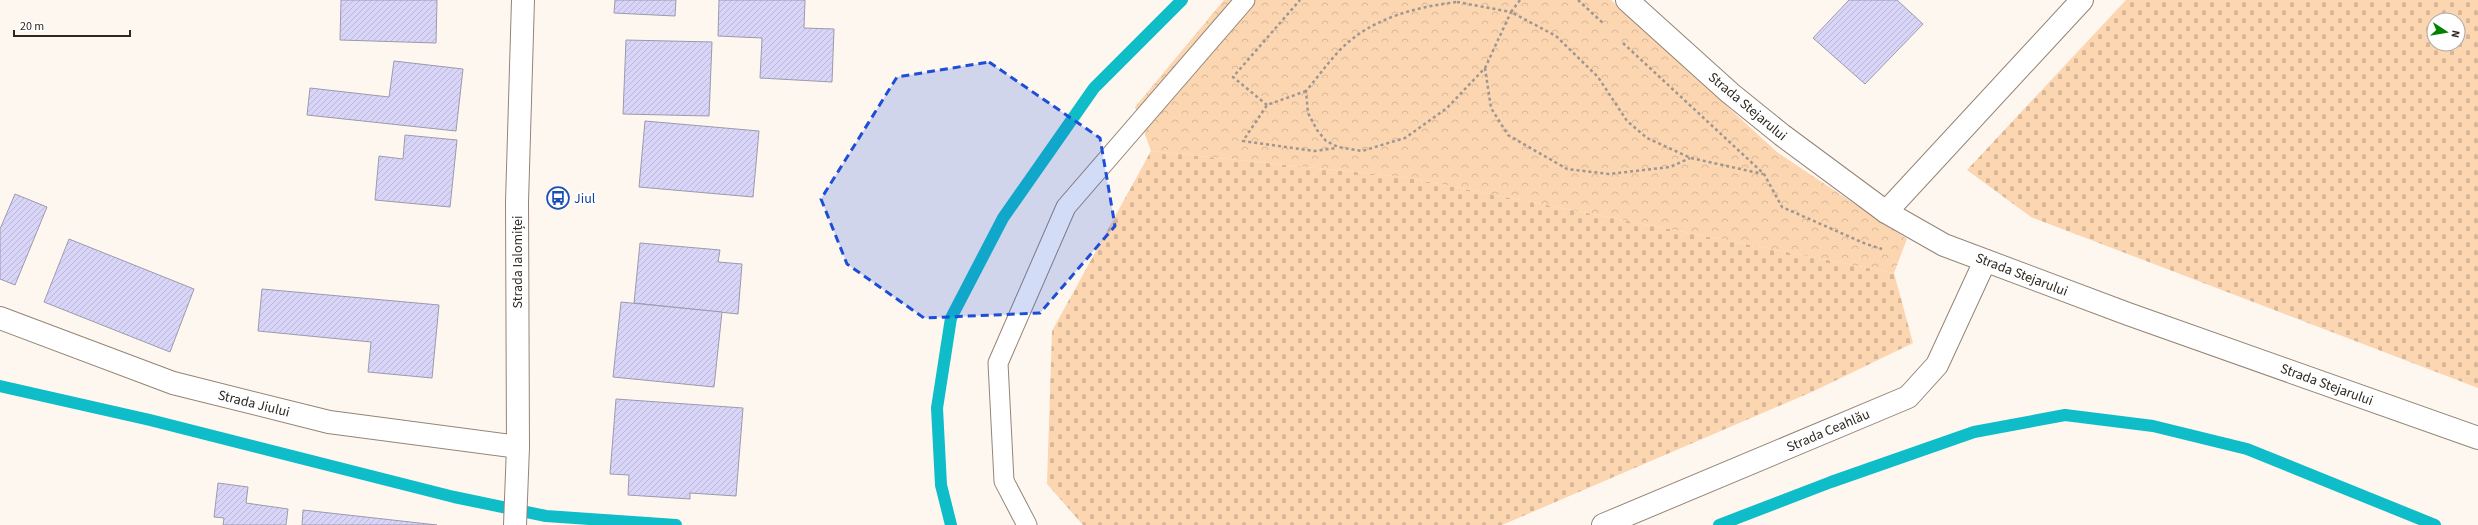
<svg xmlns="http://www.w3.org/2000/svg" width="2478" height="525" font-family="'Source Sans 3',sans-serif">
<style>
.cemetery{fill:url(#cemetery-stones);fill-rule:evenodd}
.park{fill:url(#park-crowns)}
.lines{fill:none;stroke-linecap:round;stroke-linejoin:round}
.stream{stroke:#0ebdc8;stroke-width:12}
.building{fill:url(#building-hatch);stroke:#9c9aad}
.service-casing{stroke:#948476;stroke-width:21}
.minor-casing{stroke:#948476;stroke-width:24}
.path{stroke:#9d9790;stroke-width:2.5;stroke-dasharray:3 3;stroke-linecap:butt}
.service{stroke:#fff;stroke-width:19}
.minor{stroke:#fff;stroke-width:22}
.marked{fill:#1d4ed8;fill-opacity:0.2;stroke:#1d4ed8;stroke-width:3;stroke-dasharray:8 5;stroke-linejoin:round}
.labels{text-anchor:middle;stroke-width:4;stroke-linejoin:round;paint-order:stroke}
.street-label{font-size:14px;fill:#2e2822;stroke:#fff}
.transit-label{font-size:14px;fill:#164399;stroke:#fff;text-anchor:start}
</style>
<defs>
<pattern id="cemetery-stones" width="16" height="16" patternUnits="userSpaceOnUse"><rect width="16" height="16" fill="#fcd5b1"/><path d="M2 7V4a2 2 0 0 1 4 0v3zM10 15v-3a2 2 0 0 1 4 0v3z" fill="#d8b798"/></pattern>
<pattern id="park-crowns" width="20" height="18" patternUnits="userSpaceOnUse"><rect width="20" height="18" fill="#fcd5b1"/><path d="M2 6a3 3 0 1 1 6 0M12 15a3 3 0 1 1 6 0" fill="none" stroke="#d8b798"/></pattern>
<pattern id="building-hatch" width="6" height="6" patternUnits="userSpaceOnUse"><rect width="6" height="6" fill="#d9d5f9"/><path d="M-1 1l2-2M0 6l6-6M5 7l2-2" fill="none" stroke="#bbb7d5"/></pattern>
</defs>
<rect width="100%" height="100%" fill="#fef7f0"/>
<g class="cemetery">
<path d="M 2126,0 L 2478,0 L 2478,388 L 2031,217 L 1967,170 ZM 2434,20 L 2458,20 L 2458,44 L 2434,44 Z"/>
<path d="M 1151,151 L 1404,177 L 1894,273 L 1913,343 L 1814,391 L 1502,525 L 1083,525 L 1047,484 L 1052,331 Z"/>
</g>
<path class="park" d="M 1224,0 L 1611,0 L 1777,152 L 1907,239 L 1894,273 L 1404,177 L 1151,151 L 1135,107 Z"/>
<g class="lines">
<g class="stream">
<path d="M 0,386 L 150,420 L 454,497 L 546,516 L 676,525"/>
<path d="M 951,525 L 941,485 L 937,408 L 951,318 L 1003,218 L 1094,88 L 1182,0"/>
<path d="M 1719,525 L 1831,482 L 1974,432 L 2065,415 L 2153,426 L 2247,449 L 2435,525"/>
</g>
</g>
<g class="building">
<path d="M 341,0 L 437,0 L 436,43 L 340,40 Z"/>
<path d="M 615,0 L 676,0 L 675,16 L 614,13 Z"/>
<path d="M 719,0 L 805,0 L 804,28 L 834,29 L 832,82 L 760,78 L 762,38 L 718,36 Z"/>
<path d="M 1849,0 L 1897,0 L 1923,24 L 1865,84 L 1813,38 Z"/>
<path d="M 626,40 L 712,42 L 709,116 L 623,114 Z"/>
<path d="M 394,61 L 463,69 L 456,131 L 307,115 L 310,88 L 389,97 Z"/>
<path d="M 645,121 L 759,131 L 753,197 L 639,187 Z"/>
<path d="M 405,135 L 457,140 L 450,207 L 375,200 L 379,156 L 403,159 Z"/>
<path d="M 15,194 L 47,207 L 15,285 L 0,279 L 0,229 Z"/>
<path d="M 69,239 L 194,289 L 170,352 L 44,302 Z"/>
<path d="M 640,243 L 720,250 L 718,262 L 742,264 L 738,314 L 634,303 Z"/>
<path d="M 262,289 L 439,305 L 432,378 L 368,372 L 371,342 L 258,331 Z"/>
<path d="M 621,302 L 722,312 L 714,387 L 613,377 Z"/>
<path d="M 616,399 L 743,408 L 736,496 L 690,493 L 690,499 L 628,495 L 629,475 L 610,474 Z"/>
<path d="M 218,483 L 248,487 L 246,503 L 288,509 L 286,525 L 223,525 L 224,518 L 214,517 Z"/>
<path d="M 303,510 L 437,525 L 302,525 Z"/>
</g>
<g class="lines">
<g class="service-casing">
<path id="service" d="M 1027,525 L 1004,481 L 998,363 L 1066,207 L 1245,0"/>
</g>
<g class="minor-casing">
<g id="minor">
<path d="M 1627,0 L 1730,93 L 1782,135 L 1886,212 L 1944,245 L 2128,314 L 2478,438"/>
<path d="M 1886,212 L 2082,0"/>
<path d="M 0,318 L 173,383 L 329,422 L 518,447"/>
<path d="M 515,525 L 518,447 L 517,202 L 523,0"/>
<path d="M 1603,525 L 1908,397 L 1937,365 L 1985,261"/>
</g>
</g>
<g class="path">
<path d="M 1520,0 L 1511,12 L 1556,36 L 1598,77 L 1627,121 L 1647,138 L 1691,158 L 1763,174"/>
<path d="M 1578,0 L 1604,24"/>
<path d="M 1457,2 L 1511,12 L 1485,68 L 1447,108 L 1405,138 L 1362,151 L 1338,147 L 1326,141 L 1317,130 L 1308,113 L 1306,91 C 1317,78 1327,64 1339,51 C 1369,19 1415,7 1457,2 Z"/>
<path d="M 1623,43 L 1764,174 L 1782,207 L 1866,244 L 1882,249"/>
<path d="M 1485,68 L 1491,108 L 1508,135 L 1567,169 L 1609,174 L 1670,167 L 1690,158"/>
<path d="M 1306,91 L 1267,105 L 1243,141 L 1314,151 L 1337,148"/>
<path d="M 1267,105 L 1233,77 L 1300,0"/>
</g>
<use href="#service" class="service"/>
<use href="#minor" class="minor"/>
</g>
<path class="marked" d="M 989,62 L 1100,138 L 1115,226 L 1040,313 L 924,318 L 847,264 L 821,199 L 897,77 Z"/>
<defs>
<g id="bus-ring" transform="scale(1.15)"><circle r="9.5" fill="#fff" stroke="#1a4fb4" stroke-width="1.5"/><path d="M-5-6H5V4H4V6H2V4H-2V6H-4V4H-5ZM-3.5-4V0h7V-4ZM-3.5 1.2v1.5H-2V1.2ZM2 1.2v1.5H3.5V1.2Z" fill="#1a4fb4"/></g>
</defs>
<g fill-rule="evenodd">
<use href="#bus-ring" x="558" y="198"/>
</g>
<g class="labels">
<g class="street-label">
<text transform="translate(1748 106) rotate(40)" y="5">Strada Stejarului</text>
<text transform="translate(517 262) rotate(-90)" y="5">Strada Ialomiței</text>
<text transform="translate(2022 274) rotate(21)" y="5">Strada Stejarului</text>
<text transform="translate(2327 384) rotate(20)" y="5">Strada Stejarului</text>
<text transform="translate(254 403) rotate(14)" y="5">Strada Jiului</text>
<text transform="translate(1828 430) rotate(-23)" y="5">Strada Ceahlău</text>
</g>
<g class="transit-label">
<text x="574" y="203">Jiul</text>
</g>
</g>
<g transform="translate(2446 32) rotate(102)"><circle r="19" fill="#ffffff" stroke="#aba9a7"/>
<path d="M0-3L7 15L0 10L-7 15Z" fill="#008200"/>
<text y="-6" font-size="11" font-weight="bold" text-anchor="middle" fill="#2e2822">N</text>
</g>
<path d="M14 30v6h116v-6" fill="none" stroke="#2e2822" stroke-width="2"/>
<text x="20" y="30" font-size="12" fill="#2e2822" stroke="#ffffff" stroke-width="3" paint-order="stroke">20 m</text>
</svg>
